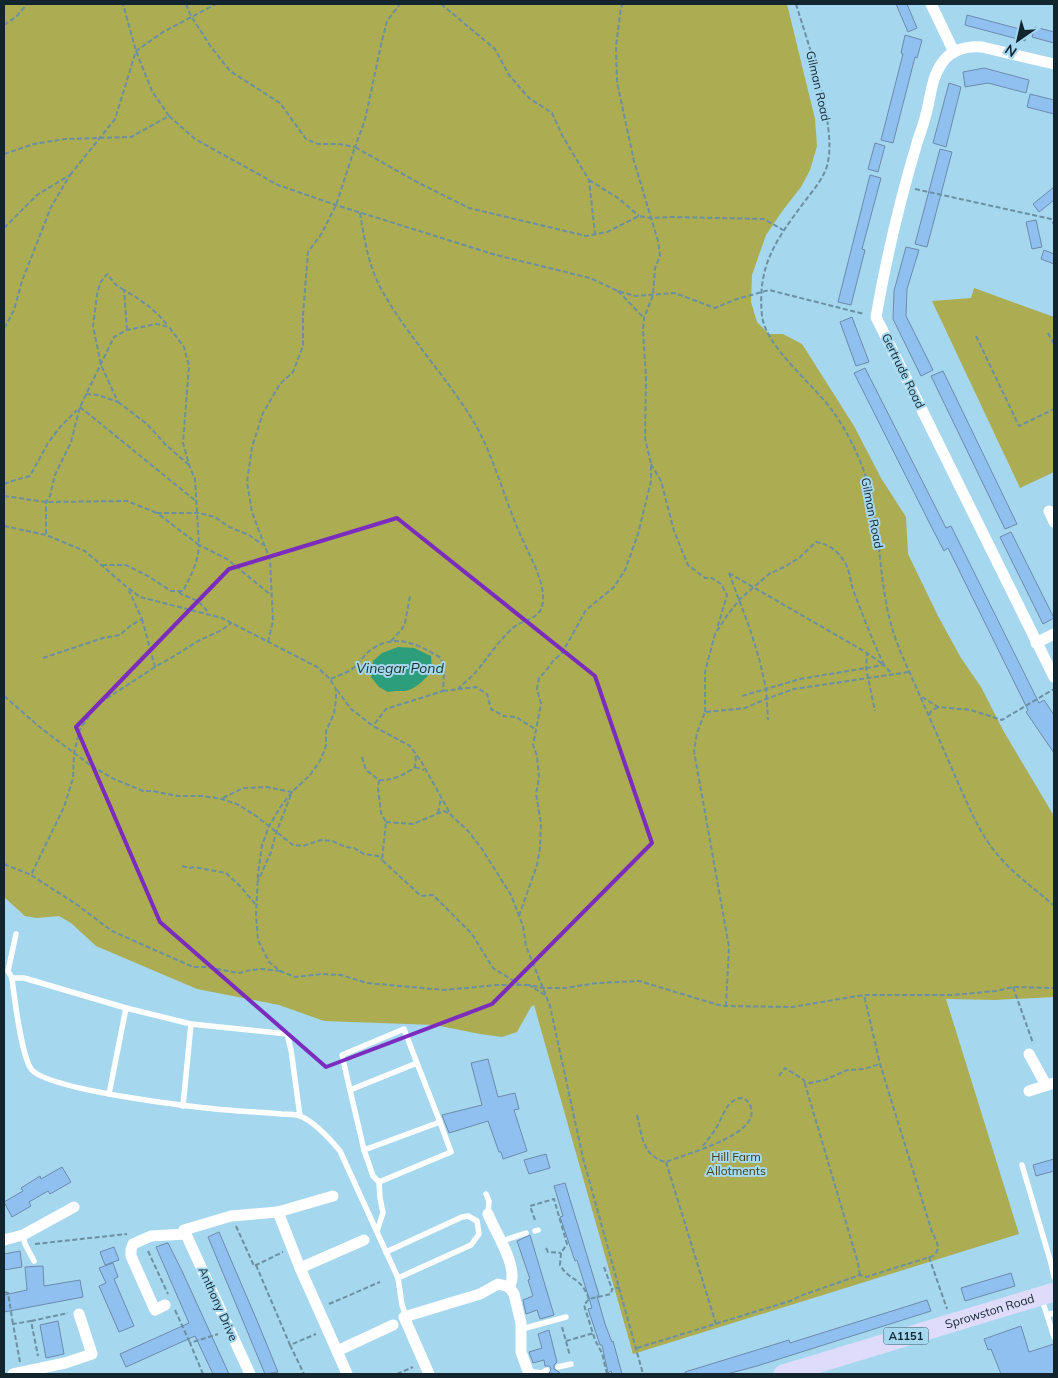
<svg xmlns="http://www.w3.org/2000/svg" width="1058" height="1378" font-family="Mulish,sans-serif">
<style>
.green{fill:#acac52}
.water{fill:#2c9e7c}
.building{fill:#90c0ef;stroke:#6b8bab}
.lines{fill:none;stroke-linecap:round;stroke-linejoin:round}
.path{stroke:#6a90a2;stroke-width:2;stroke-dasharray:5 2.5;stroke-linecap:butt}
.service{stroke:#fff;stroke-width:5.5}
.minor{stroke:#fff;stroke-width:11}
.primary{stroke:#dedcfa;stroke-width:19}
.marked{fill:none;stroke:#7b2cbf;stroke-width:4;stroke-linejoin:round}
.labels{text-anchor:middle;stroke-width:4;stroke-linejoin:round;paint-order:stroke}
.shield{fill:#a5d7ef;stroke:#3e5a68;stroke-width:1}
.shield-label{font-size:11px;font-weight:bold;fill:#12252e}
.street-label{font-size:12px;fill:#12252e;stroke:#a5d7ef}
.park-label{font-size:12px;fill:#41410f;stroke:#a5d7ef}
.water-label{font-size:14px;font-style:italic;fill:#1a3229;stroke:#a5d7ef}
</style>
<rect width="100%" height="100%" fill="#a5d7ef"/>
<g class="green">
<path d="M 4,4 L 787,4 L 815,119 L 817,146 L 810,170 L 801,187 L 783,210 L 766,235 L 752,275 L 751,302 L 757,322 L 769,334 L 783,334 L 802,344 L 854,426 L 881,478 L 906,517 L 908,554 L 938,616 L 961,658 L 981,687 L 1004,732 L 1054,816 L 1054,997 L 995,1000 L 946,999 L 1019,1234 L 633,1354 L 534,1005 L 531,1007 L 517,1032 L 502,1037 L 480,1034 L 435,1025 L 324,1021 L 279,1005 L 197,989 L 96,946 L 71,923 L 59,916 L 37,918 L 25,916 L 4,897 Z"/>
<path d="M 974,288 L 1054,317 L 1054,472 L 1020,488 L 932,301 L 971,298 Z"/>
</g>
<path class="water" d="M 398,647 L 414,648 L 431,656 L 432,672 C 425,678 418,687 409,690 C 403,692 395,690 388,692 L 379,687 L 371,677 L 373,661 L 382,653 Z"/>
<g class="building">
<path d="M 896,4 L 907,4 L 917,28 L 908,32 Z"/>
<path d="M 967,15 L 1027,31 L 1025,41 L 965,25 Z"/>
<path d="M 1035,27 L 1054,32 L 1054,43 L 1032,37 Z"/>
<path d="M 905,35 L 922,40 L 917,58 L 915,57 L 893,143 L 881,140 L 903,54 L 901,53 Z"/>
<path d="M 984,68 L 1029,80 L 1026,93 L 988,83 L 965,87 L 963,72 Z"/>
<path d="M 949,83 L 961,87 L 946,147 L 933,143 Z"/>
<path d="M 1030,94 L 1054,100 L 1054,114 L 1027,107 Z"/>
<path d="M 875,143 L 885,146 L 878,172 L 868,169 Z"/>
<path d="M 940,149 L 952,152 L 927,247 L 915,244 Z"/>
<path d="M 870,175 L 881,178 L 862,249 L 865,250 L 851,305 L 838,302 Z"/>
<path d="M 1054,187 L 1054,200 L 1039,212 L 1033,204 Z"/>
<path d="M 1036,220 L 1042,247 L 1032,249 L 1026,222 Z"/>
<path d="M 906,247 L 919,250 L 907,289 L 906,316 L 933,370 L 921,376 L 893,319 L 894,291 Z"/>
<path d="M 1044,250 L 1054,254 L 1054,264 L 1041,259 Z"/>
<path d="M 852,317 L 869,362 L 856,366 L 840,322 Z"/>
<path d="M 865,368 L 946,528 L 951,526 L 1039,703 L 1044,700 L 1054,715 L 1054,753 L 1026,712 L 1028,710 L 948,548 L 944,551 L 933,530 L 854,373 Z"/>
<path d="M 943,371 L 1017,524 L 1005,529 L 931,376 Z"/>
<path d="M 1011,532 L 1054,618 L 1043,624 L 1000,537 Z"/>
<path d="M 488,1059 L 498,1097 L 515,1093 L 519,1109 L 514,1110 L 527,1151 L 503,1159 L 501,1152 L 499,1152 L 488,1121 L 449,1133 L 442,1115 L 482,1105 L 471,1063 Z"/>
<path d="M 546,1154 L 550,1168 L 529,1174 L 524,1160 Z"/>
<path d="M 1054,1159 L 1054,1171 L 1036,1176 L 1033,1165 Z"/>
<path d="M 62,1167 L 71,1182 L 50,1194 L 48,1191 L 29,1202 L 31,1206 L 12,1217 L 4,1202 L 23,1191 L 21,1188 L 40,1176 L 41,1179 Z"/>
<path d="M 565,1183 L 599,1295 L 597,1296 L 605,1324 L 612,1342 L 613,1341 L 622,1374 L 612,1374 L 611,1371 L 608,1373 L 602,1345 L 600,1345 L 588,1309 L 592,1308 L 577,1260 L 575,1261 L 560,1217 L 563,1216 L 554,1186 Z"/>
<path d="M 219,1232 L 258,1323 L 278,1372 L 265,1374 L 208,1237 Z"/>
<path d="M 530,1235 L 554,1315 L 540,1319 L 537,1310 L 526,1314 L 523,1300 L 533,1296 L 528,1280 L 530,1279 L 517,1241 Z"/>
<path d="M 167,1243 L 168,1243 L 182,1271 L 229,1374 L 213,1374 L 195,1336 L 126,1367 L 120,1354 L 189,1323 L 156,1247 Z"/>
<path d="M 114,1247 L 119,1260 L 105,1265 L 100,1252 Z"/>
<path d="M 20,1251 L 22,1267 L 4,1270 L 4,1254 Z"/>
<path d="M 113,1263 L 118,1277 L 114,1279 L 134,1326 L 119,1332 L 99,1286 L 106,1283 L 99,1268 Z"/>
<path d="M 43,1266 L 44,1286 L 80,1280 L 83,1297 L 4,1312 L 4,1295 L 27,1290 L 25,1267 Z"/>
<path d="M 1011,1273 L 1015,1286 L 965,1301 L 961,1288 Z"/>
<path d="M 927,1300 L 931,1311 L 757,1366 L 727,1374 L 685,1374 L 685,1372 L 747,1353 L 789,1340 L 790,1343 Z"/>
<path d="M 58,1321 L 64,1354 L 46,1358 L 40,1325 Z"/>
<path d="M 1021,1326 L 1029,1352 L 1054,1344 L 1054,1374 L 1001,1374 L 991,1349 L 988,1350 L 984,1339 Z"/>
<path d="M 549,1330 L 557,1362 L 554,1365 L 554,1369 L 559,1372 L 560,1374 L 549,1374 L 551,1368 L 549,1366 L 545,1366 L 544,1360 L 533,1363 L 529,1352 L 542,1348 L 538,1334 Z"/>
</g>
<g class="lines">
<g class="path">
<path d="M 186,4 L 191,16 L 211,47 L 230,71 L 280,103 L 306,139 L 318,144 L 339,144 L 355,147 L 365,120 L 381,45 L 387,21 L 400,4"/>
<path d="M 441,4 L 495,49 L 509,75 L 529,98 L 552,113 L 563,137 L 589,180 L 595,234"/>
<path d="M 796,4 C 808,43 836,123 828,162 C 825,177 814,189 805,201 C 776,240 757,265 762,316 C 766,348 815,385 834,413 C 845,428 855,448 862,466 C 881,514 877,567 889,616 C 895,644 909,670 920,696 C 933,725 946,755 959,785 C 970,809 980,835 998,855 C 1014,875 1036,889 1054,906"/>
<path d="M 4,25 L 16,17 L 27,4"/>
<path d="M 169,116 L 195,139 L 278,185 L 336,205 L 496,255 L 590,278 L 618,291 L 635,296 L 675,293 L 715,308 L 737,299 L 769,290 L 864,314"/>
<path d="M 4,154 L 34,144 L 65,139 L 131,137 L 169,116 L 152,91 L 136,51 L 123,4"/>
<path d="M 70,175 L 115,119 L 136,51 L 163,32 L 216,4"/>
<path d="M 589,180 L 618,198 L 639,216"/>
<path d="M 915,189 L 1051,219 L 1054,224"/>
<path d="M 360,213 C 364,237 368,263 379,285 C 405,334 444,373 472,419 C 494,455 503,496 520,534 C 528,553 550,589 541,609 C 536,620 522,620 513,628 C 498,641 488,658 474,674 C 469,679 463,684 458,689"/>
<path d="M 4,228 L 37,195 L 70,175 L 51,207 L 22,281 L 14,310 L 4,329"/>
<path d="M 618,291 L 644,318"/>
<path d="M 127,330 L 124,290 C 141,300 156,310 168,326"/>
<path d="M 1048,333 L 1054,344"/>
<path d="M 976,336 L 1019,426 L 1054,409"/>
<path d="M 86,394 L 98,395 L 118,402 L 101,365 L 93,326 L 97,295 L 100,283 L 107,274 L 116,285 L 124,290"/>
<path d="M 118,402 L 147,424 L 166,445 L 189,465"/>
<path d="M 80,407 L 197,502"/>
<path d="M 651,464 L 661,481 L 674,531 L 688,565 L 705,578 L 712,578 L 721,584 L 727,595 L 717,629"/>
<path d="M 4,484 L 15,480 L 30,476 L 48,443 L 60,427 L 77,410"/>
<path d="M 4,496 L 46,502 L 127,501 L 157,513"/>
<path d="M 4,526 L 46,535 L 85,551 L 128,588 L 140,597 L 222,618 L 317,667 L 330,679 L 336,689 L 336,699 L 334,714 L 326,731 L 326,746 L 320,761 L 310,775 L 292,792 L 281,806 L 269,826 L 262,845 L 258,874 L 256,915 L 258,940 L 269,962 L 280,971 L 295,977 L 322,974 L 341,975 L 367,983 L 444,990 L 498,985 L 529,985"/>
<path d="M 46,534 L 46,502 L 50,496 L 55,475 L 71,442 L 80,407 L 114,337 L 127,330 L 157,324 L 169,327 L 184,347 L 189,366 L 183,443 L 190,468 L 195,479 L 199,545 L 157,513 L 199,513 L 215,517 L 229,527 L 249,535 L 263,545"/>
<path d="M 102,565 L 126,565 L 148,576 L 171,591 L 183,591 C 191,576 198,562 199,545 L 227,559 L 271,595"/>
<path d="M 729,573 L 867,653 L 866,668 L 875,711"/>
<path d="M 729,573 L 750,629 L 759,658 L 766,688 L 768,720"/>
<path d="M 179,592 L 181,594 L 198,601 L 209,613"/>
<path d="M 142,619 L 155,667 L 176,655 L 198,641 L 222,630 L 231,623"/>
<path d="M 391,641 L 402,629 L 405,623 L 410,596"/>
<path d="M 268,642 L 273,621 L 270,560 L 252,512 L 247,482 L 252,447 L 263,413 L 280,384 L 293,372 L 303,346 L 303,315 L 308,252 L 322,233 L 336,205 L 355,147 L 417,182 L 469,208 L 586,236 L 607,232 L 639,216 L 650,218 L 671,217 L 764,219 L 783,230"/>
<path d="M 43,658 L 103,638 L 120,635 L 130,626 L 142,619 L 129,591"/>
<path d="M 155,667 L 98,704 L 80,729 L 74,753 L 73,778 L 64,807 L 31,875 L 76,904 L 112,931 L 193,967 L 206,967 L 239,973 L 251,970 L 262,969 L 280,971"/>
<path d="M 331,679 C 337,676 343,674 349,671 C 358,666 363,655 372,649 C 396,633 418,644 441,658 L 444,673 L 443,691 L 386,709 L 373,726"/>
<path d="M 337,690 L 351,709 L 373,726 L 410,746 L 421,761 L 451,815 L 468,831 L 482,849 L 511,895 L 523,926 L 526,946 L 550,1006 L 583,1158 L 643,1374"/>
<path d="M 443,691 L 476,687 L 487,694 L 491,709 L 504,716 L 516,717 L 535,729"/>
<path d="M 4,696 L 42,729 L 90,765 L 114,779 L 143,791 L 152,791 L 178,796 L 203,796 L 222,799 L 239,805 L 256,816 L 293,845 L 303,846 L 321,840 L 332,841 L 346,847 L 354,848 L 364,854 L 378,856 L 382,860"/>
<path d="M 742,696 L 800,679 L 884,665 L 892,674"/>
<path d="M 922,697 L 938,707 L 971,710 L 1002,720 L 1054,689"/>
<path d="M 705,712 L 705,672 L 715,634 L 728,614 L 740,599 L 769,574 L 784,567 L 799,558 L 816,542 C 828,544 837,550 844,561 C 850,570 850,580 853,590 C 863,615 872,640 884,665 L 867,653"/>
<path d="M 929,715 L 931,711 L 938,707"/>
<path d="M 362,757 L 366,770 L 379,780 L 378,788 L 381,813 L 386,822 L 382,860 L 421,896 L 433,895 L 472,934 L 493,968 L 519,984"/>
<path d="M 415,767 L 424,770"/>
<path d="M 379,780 C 388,782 407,774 415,767 L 416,754"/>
<path d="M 223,798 L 243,788 L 267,787 L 292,792 L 276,833 L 271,852 L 258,881"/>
<path d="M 438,813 L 441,798"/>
<path d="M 386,822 L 413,824 L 444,811 L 450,814"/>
<path d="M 4,864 L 31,875"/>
<path d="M 182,866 L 190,868 L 194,867 L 226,873 L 240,886 L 256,905"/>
<path d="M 519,916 L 537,865 L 540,849 L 541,823 L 536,794 L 539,778 L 537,756 L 533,745 L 541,704 L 537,689 L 539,678 L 545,672 L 553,661 L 562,653 L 586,610 L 614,587 L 625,570 L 638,534 L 651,481 L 651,464 L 645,438 L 646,378 L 643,330 L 644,318 L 653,295 L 655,268 L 660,256 L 658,241 L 634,161 L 617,82 L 616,46 L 621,7 L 623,4"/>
<path d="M 1013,987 L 1033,1043"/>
<path d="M 545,995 L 529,985 L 543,988 L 565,988 L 597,983 L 639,981 L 722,1006 L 792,1007 L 864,995 L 952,995 L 996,991 L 1013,987 L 1054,988"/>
<path d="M 726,1006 L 729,947 L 694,751 L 697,733 L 705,712 L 745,708 L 766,699 L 794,689 L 909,672"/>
<path d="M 779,1076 L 785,1068 L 804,1080 L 805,1084"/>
<path d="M 637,1115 C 642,1135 642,1156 666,1162 C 685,1154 760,1135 751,1108 C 749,1102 747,1099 741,1098 C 736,1098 731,1102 728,1106 C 724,1111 722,1117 719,1123 C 714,1132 708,1140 701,1148"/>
<path d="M 666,1162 L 716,1324"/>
<path d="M 535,1220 L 530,1206 L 554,1199 L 567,1244 L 561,1253 L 560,1265 C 570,1282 580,1275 589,1299"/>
<path d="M 236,1226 L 254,1266 L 283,1252"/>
<path d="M 35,1244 L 127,1234"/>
<path d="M 546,1248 L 548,1252 L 561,1253"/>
<path d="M 148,1251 L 168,1294"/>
<path d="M 929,1257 L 947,1309"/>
<path d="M 256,1265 L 290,1345 L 316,1334"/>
<path d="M 604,1267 L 612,1289"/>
<path d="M 860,1275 L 858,1263 L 805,1084 L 825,1080 L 847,1070 L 864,1069 L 880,1064"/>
<path d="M 4,1292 L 8,1293 L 13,1324"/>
<path d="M 329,1304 L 380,1282"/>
<path d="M 175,1310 L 190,1343"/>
<path d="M 31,1321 L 68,1313"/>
<path d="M 562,1327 L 570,1356"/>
<path d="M 566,1341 L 594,1333"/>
<path d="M 290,1345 L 304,1374"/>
<path d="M 637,1348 L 790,1301 L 800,1296 L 860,1275 L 866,1277 L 933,1256 C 942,1249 936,1240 932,1232 L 880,1064 L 864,995"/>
<path d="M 20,1362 L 13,1324 L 31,1321 L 38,1356"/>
<path d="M 203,1374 L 190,1343 L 218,1334"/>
<path d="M 397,1374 L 413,1367"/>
<path d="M 607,1374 L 602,1353 L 595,1340 L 584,1305 L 589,1299 L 611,1294 L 612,1289 L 620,1287"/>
</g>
<g class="service">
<path d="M 12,978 L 8,971 L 16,934"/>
<path d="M 350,1090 L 342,1055 L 404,1029 L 417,1063"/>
<path d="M 109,1094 L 126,1008"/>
<path d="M 183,1106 L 191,1024"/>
<path d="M 300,1116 L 291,1050 L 287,1034 L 191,1024 L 126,1008 L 24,978 L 12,978 C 14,995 22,1059 32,1070 C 50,1090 196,1108 228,1110 C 246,1112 263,1112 281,1114 C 287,1114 295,1114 300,1116 C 315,1122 330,1139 340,1151 L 398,1278 L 402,1305 L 406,1316"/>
<path d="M 364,1150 L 350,1090 L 417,1063 L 440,1122"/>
<path d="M 1022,1165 L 1051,1263"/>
<path d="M 486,1194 L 489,1201 L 488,1214"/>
<path d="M 377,1231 L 383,1213 L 380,1198 L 379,1182 L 373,1176 L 364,1150 L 440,1122 L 451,1152 L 379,1182"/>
<path d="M 535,1231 L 538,1230"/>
<path d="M 23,1235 L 25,1244 L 34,1261"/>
<path d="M 502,1241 L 526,1233"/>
<path d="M 386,1252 L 462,1217 L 468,1216 L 477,1221 L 479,1234 L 471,1245 L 398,1278"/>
<path d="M 1052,1262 L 1051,1263 L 1054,1277"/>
<path d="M 1042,1300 L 1047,1315 L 1054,1313"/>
<path d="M 1047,1315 L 1054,1337"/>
<path d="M 522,1329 L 566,1317"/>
<path d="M 558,1367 L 571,1364"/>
<path d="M 528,1371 L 541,1373 L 547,1370"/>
</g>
<g class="minor">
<path d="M 931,4 L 954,52"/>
<path d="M 1054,64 L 982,47 C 966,46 951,50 942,63 C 931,78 931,97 926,114 C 924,124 920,133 917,143 C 900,200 886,259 876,317 L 1054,677"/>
<path d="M 1049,511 L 1054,522"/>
<path d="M 1036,643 L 1054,634"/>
<path d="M 1029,1054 L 1046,1085"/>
<path d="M 1029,1091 L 1054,1083"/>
<path d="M 488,1214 C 495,1232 521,1270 509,1287"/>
<path d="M 4,1240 L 23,1235 L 74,1207"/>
<path d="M 300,1268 L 278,1212 L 333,1196"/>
<path d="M 509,1287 L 514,1294 L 521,1323 L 521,1352 L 528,1371"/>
<path d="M 165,1305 L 155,1310 L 131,1256 L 131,1250 L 133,1244 L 151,1236 L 186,1234"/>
<path d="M 337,1351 L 300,1268 L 364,1240"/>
<path d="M 13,1374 L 65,1363 L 92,1354 L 79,1314"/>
<path d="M 250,1374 L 184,1230 L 231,1216 L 278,1212"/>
<path d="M 347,1374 L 337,1351 L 393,1325"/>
<path d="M 429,1374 L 404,1317 L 480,1294 L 498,1284 L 509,1287"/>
</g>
<path class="primary" id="s1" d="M 783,1374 L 1054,1292"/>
</g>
<path class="marked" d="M 397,518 L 595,676 L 652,843 L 492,1004 L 326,1067 L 160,922 L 76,727 L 229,569 Z"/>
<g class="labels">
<rect class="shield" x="883.5" y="1327.5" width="45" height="17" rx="4"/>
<g class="shield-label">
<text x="906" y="1340">A1151</text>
</g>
<g class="street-label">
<text transform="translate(818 86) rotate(77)" y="4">Gilman Road</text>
<text transform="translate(903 371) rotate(64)" y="4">Gertrude Road</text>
<text transform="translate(872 513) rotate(79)" y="4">Gilman Road</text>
<text transform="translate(218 1304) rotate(66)" y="4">Anthony Drive</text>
<text dy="4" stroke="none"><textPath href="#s1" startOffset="216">Sprowston Road</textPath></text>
</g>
<g class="park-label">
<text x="736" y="1161">Hill Farm<tspan x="736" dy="14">Allotments</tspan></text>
</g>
<g class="water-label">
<text x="400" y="673">Vinegar Pond</text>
</g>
</g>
<rect width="1058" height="1378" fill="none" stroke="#12252e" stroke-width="10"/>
<g transform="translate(1018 40) rotate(214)" stroke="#a5d7ef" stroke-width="4" paint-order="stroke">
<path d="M0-4L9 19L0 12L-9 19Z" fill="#12252e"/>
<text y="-8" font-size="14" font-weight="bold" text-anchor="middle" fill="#12252e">N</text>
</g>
</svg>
